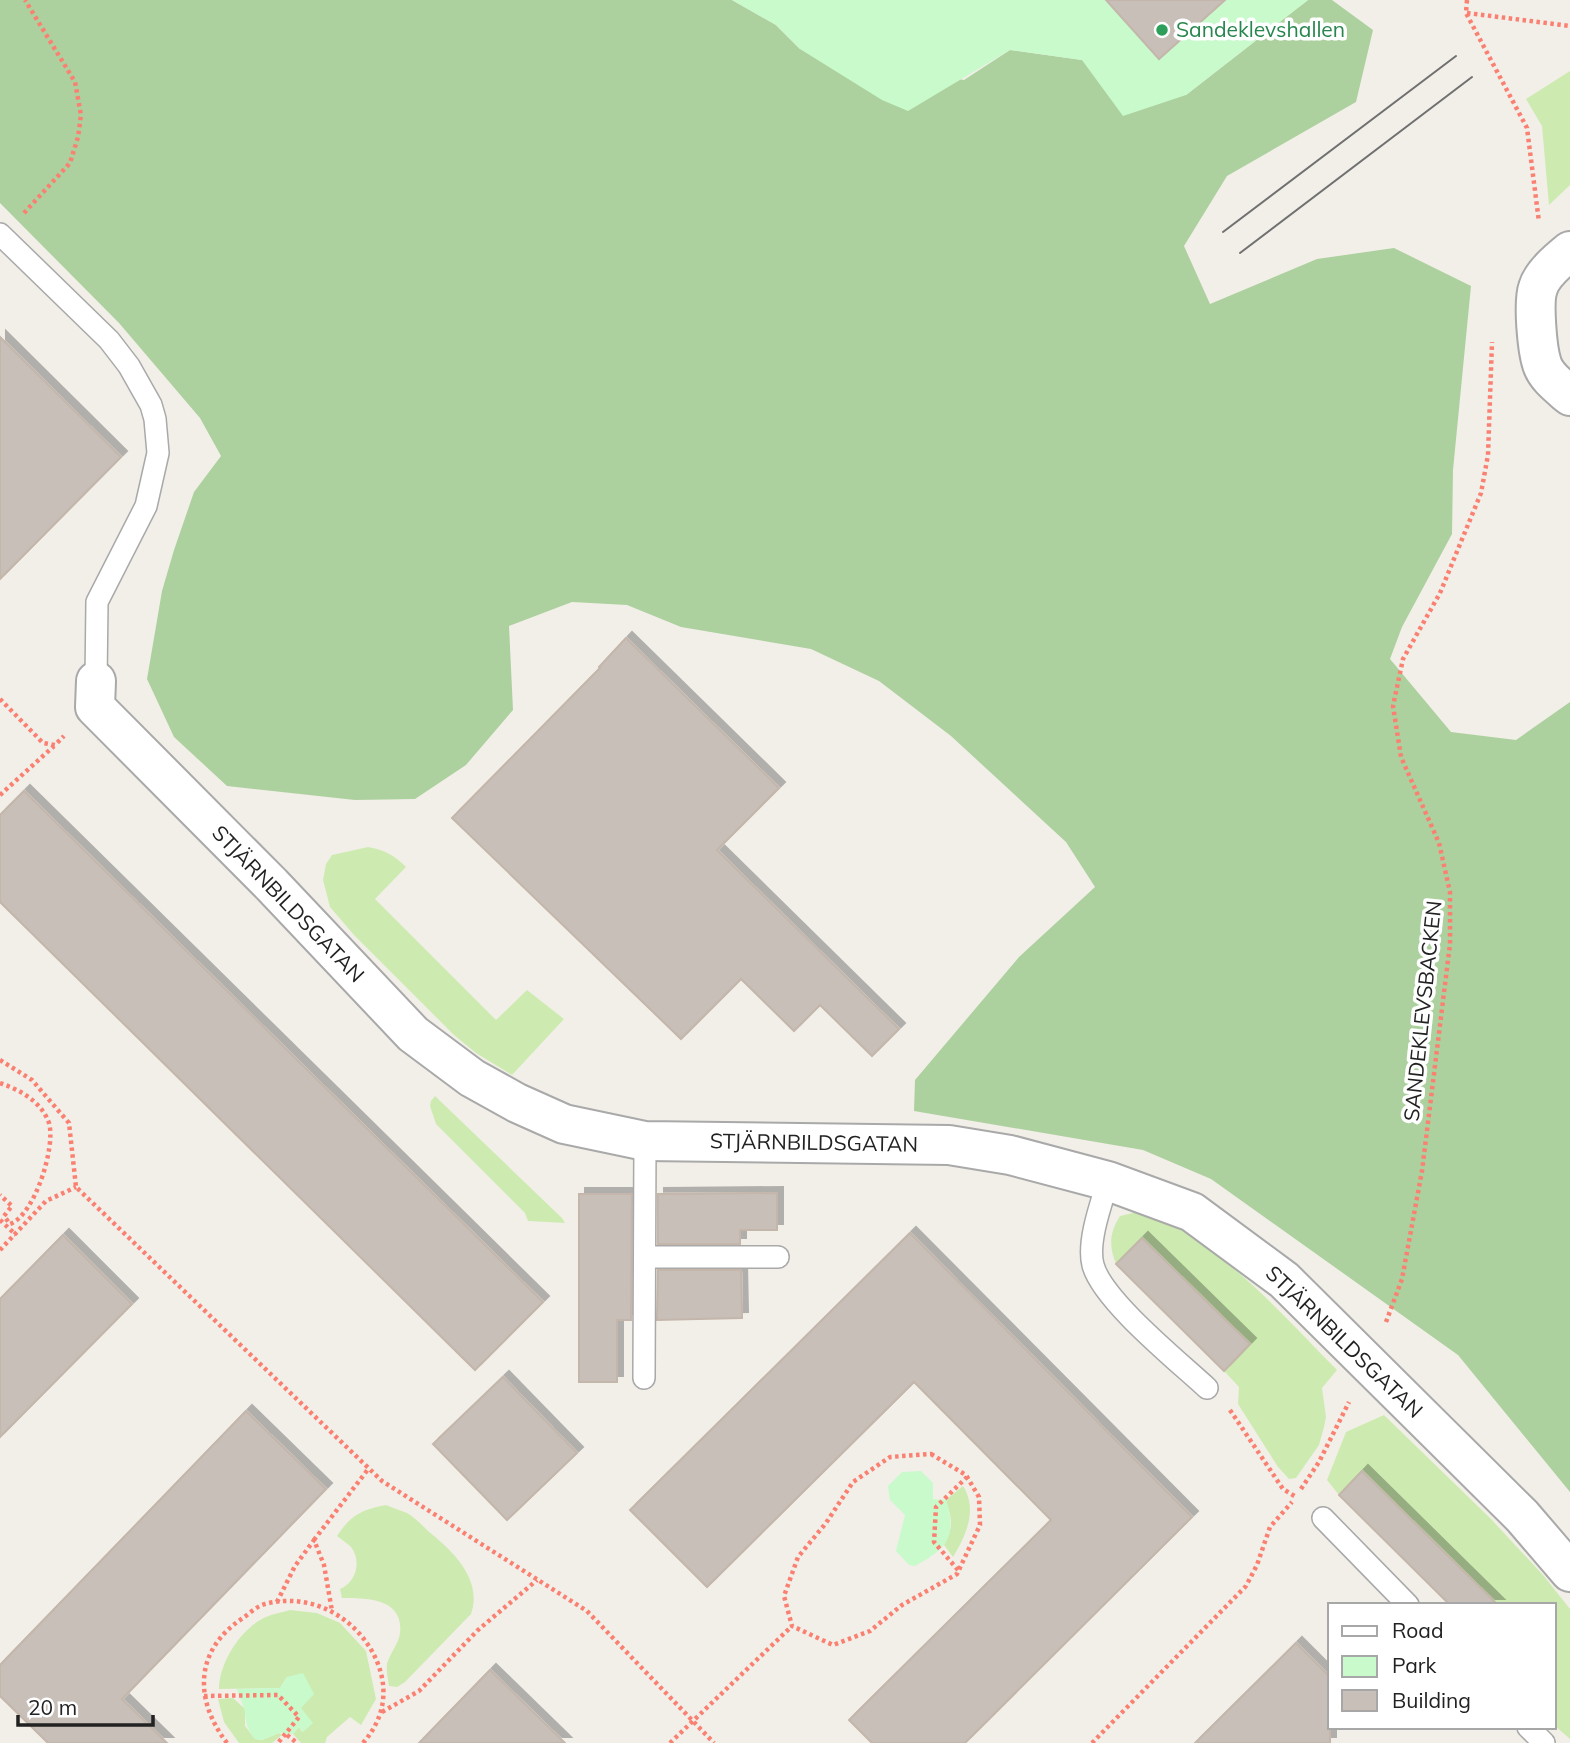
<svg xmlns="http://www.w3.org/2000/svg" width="1570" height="1743" font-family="Mulish,sans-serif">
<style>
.grass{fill:#cdebb0}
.forest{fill:#add19e}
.park{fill:#c8facc}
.building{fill:#c7bfb8;stroke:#c4b6ab;stroke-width:2;filter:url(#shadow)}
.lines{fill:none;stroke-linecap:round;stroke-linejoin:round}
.lane-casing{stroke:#a9a9a9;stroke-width:24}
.street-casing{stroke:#a9a9a9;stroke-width:42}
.path{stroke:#fa8072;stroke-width:4.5;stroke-dasharray:3.5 3.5;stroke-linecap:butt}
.lane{stroke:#fff;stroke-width:21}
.street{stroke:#fff;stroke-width:38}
.tram{stroke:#707070;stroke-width:2}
.leisure-dot{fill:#2e9e5b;stroke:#fff;stroke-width:2.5}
.labels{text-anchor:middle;stroke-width:7;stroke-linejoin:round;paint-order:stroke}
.leisure-label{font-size:21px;fill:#27864d;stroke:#fff;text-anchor:start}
.street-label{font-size:21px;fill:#222;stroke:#fff}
</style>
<defs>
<filter id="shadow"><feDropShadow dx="6" dy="-6" stdDeviation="0" flood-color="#0004"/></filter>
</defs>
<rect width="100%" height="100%" fill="#f2efe9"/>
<g class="grass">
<path d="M 1570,71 L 1570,185 L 1549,205 L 1542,126 L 1526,99 Z"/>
<path d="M 368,847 C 385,850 394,855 406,867 L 375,899 L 496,1020 L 527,990 L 564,1019 L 512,1075 L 476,1053 L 454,1035 L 354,935 L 330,907 L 323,880 L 326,864 L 332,855 Z"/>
<path d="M 435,1096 L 562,1218 L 565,1223 L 528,1221 L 525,1213 L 436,1124 L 430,1106 L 431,1101 Z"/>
<path d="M 1137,1212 C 1208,1228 1286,1319 1337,1370 L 1322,1388 L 1326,1417 L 1324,1427 L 1319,1445 L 1296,1478 L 1289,1479 L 1278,1467 L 1238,1404 L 1239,1387 L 1224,1371 L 1249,1344 L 1142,1238 L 1116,1264 C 1109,1246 1109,1233 1120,1216 Z"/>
<path d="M 1384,1415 L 1491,1519 L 1543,1575 L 1570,1609 L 1570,1739 L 1554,1725 L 1554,1605 L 1498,1605 L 1363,1471 L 1339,1495 L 1327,1480 L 1346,1432 Z"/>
<path d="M 963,1486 C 978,1509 966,1536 953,1557 L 944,1545 C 954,1525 952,1521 946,1500 Z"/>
<path d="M 386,1505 C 392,1508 400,1510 407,1513 C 414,1517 422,1525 428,1531 C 453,1551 483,1580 471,1614 L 405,1682 L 397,1687 L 389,1686 C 388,1679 386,1670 387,1664 C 390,1653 399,1643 400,1633 C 404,1598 366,1598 342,1598 L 340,1589 C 356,1583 362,1561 351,1547 C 347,1543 341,1539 337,1536 C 351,1515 361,1510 386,1505 Z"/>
<path d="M 290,1610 L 317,1613 L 340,1623 L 366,1651 L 376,1699 L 361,1725 L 350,1717 L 327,1737 L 325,1743 L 301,1743 L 293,1734 L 299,1727 L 302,1732 L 301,1708 L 287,1677 L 280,1688 L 219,1689 C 219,1664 239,1631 262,1619 C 270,1614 281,1613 290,1610 Z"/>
<path d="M 233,1698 L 245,1709 L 245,1726 L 255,1739 L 262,1740 L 279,1733 L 282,1735 L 272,1743 L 239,1743 L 224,1722 L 218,1699 Z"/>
</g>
<path class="forest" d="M 0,0 L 732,0 L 776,25 L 800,49 L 964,80 L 1010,50 L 1082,60 L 1186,95 L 1308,0 L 1332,0 L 1373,30 L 1356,102 L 1227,176 L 1184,246 L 1210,304 L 1317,259 L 1394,248 L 1471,286 L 1453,470 L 1452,534 L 1402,627 L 1390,659 L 1451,732 L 1516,740 L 1570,702 L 1570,1492 L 1458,1355 L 1211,1179 L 1143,1150 L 914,1111 L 915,1080 L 1019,957 L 1095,887 L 1066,842 L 951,736 L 879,681 L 811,649 L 681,627 L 627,605 L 572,602 L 509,626 L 513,710 L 466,765 L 415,799 L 355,800 L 227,786 L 174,737 L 147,679 L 162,591 L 174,550 L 194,492 L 221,456 L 200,418 L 119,323 L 0,203 Z"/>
<g class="park">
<path d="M 732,0 L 1308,0 L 1186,95 L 1123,116 L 1082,60 L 1010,50 L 908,111 L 882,100 L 800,49 L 776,25 Z"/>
<path d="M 921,1471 L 933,1483 L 933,1499 L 946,1500 C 957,1537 948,1548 915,1566 L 909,1565 L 896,1551 L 905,1515 L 890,1500 L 888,1486 L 902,1472 Z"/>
<path d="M 303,1673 L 314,1694 L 301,1708 L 313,1723 L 303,1732 L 299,1727 L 293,1734 L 279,1733 L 262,1740 L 255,1739 C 247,1729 246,1724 245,1712 C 244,1706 239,1697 237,1689 L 280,1688 L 287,1677 Z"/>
</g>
<g class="building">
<path d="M 1106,0 L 1225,0 L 1159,59 Z"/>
<path d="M 0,337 L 121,457 L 0,579 Z"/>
<path d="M 626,638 L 779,788 L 717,850 L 899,1029 L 872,1056 L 820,1005 L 794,1031 L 741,979 L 681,1039 L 452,818 L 600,668 L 599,667 Z"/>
<path d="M 24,791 L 543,1302 L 475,1370 L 0,902 L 0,815 Z"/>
<path d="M 777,1193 L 777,1230 L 740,1230 L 740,1244 L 658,1244 L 658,1194 Z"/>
<path d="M 579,1194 L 632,1194 L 631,1320 L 617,1320 L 617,1382 L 579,1382 Z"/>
<path d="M 910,1233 L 1192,1517 L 965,1743 L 872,1743 L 849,1720 L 1051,1520 L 914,1382 L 707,1587 L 630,1510 Z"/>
<path d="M 63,1235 L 132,1304 L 0,1437 L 0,1299 Z"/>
<path d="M 1142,1238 L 1250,1344 L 1224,1371 L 1116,1264 Z"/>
<path d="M 658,1270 L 741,1270 L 742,1318 L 657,1320 Z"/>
<path d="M 503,1377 L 577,1453 L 507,1520 L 433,1444 Z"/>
<path d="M 246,1411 L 326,1489 L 122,1699 L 167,1743 L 48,1743 L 0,1696 L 0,1665 Z"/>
<path d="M 1362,1471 L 1498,1605 L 1450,1605 L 1339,1495 Z"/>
<path d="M 1296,1643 L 1330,1677 L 1330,1743 L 1195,1743 Z"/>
<path d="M 490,1670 L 565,1743 L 419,1743 Z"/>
</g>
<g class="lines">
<g class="lane-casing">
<g id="lane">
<path d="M 0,234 L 109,340 L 129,366 L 151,405 L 155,419 L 158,453 L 146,506 L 97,602 L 96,681"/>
<path d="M 1108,1181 C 1101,1204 1087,1242 1093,1265 C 1102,1300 1179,1362 1207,1388"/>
<path d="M 645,1257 L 778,1257"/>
<path d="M 644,1378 L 645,1141"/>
<path d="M 1323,1518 L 1408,1605"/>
<path d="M 1528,1727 L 1544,1743"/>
</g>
</g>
<g class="street-casing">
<g id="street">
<path d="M 1570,251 C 1559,260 1542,274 1538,288 C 1533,302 1537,349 1542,364 C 1546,377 1560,387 1570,396"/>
<path d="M 96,681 L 95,707 L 272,885 L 413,1034 L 472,1078 L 517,1103 L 564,1124 L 645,1141 L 949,1145 L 1010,1155 L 1108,1181 L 1192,1212 L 1284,1280 L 1522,1516 L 1570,1572"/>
</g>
</g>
<g class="path">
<path d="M 1467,0 L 1466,13 L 1527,128 L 1539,222"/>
<path d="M 1467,13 L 1570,26"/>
<path d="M 24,213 L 70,163 L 78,137 L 81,115 L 75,82 L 25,0"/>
<path d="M 0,699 L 43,743 L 55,745 L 64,736"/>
<path d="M 0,795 L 54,746"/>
<path d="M 0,1060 L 32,1080 L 69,1123 L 76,1187 L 382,1481 L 587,1611 L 714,1743"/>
<path d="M 0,1083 C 20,1090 41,1101 49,1123 C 56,1146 35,1215 10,1224 L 4,1216 L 12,1206 L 0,1195"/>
<path d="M 0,1220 L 16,1235"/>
<path d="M 0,1250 L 46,1201 L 76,1187"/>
<path d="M 1386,1322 L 1402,1279 L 1422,1171 L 1450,944 L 1450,892 L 1439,843 L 1401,757 L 1393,706 L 1403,659 L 1440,593 L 1481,493 L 1488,455 L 1492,342"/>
<path d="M 1230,1410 L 1283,1489 L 1296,1497"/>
<path d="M 931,1454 L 966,1475 L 979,1497 L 980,1525 L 957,1574 L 902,1605 L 870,1631 L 833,1645 L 792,1626 L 784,1596 L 798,1557 L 826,1523 L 853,1482 L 890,1457 Z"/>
<path d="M 1301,1489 L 1319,1462 L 1349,1402"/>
<path d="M 314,1540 L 369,1468"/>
<path d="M 958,1570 L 934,1542 L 936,1507 L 967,1477"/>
<path d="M 277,1602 L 295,1566 L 314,1540 L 324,1565 L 332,1611"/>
<path d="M 204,1696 L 278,1695 L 299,1717 L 278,1743"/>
<path d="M 382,1712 L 419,1691 L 478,1630 L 537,1580"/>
<path d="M 287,1735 L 297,1743"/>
<path d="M 227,1743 C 194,1700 194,1650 243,1618 C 250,1613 257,1606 265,1604 C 313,1591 361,1620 378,1664 C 389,1693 383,1720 363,1743"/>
<path d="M 670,1743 L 792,1626"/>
<path d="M 1092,1743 L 1246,1586 L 1257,1565 L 1270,1527 L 1292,1502"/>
</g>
<use href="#lane" class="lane"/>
<use href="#street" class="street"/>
<g class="tram">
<path d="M 1223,232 L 1456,56"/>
<path d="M 1240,253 L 1472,77"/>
</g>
</g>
<circle class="leisure-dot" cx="1162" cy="30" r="7"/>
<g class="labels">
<g class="leisure-label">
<text x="1176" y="37">Sandeklevshallen</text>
</g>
<g class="street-label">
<text transform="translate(288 904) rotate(46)" y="7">STJÄRNBILDSGATAN</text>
<text transform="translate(1423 1011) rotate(-84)" y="7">SANDEKLEVSBACKEN</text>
<text transform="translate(814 1143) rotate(1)" y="7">STJÄRNBILDSGATAN</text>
<text transform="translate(1344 1342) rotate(44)" y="7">STJÄRNBILDSGATAN</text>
</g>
</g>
<rect x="1328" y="1603" width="228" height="126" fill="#ffffff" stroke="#a7a7a7" stroke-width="2"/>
<rect x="1342" y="1626" width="35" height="10" fill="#ffffff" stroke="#a7a7a7" stroke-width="2"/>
<text x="1392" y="1638" font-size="21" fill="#222222">Road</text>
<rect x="1342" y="1656" width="35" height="21" fill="#c8facc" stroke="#a7a7a7" stroke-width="2"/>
<text x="1392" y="1673" font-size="21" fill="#222222">Park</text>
<rect x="1342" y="1690" width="35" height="21" fill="#c7bfb8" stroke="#a7a7a7" stroke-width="2"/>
<text x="1392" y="1708" font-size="21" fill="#222222">Building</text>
<path d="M18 1715v10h135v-10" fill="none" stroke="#222222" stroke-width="3.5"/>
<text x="28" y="1715" font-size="21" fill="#222222" stroke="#ffffff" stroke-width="5" paint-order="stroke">20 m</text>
</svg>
